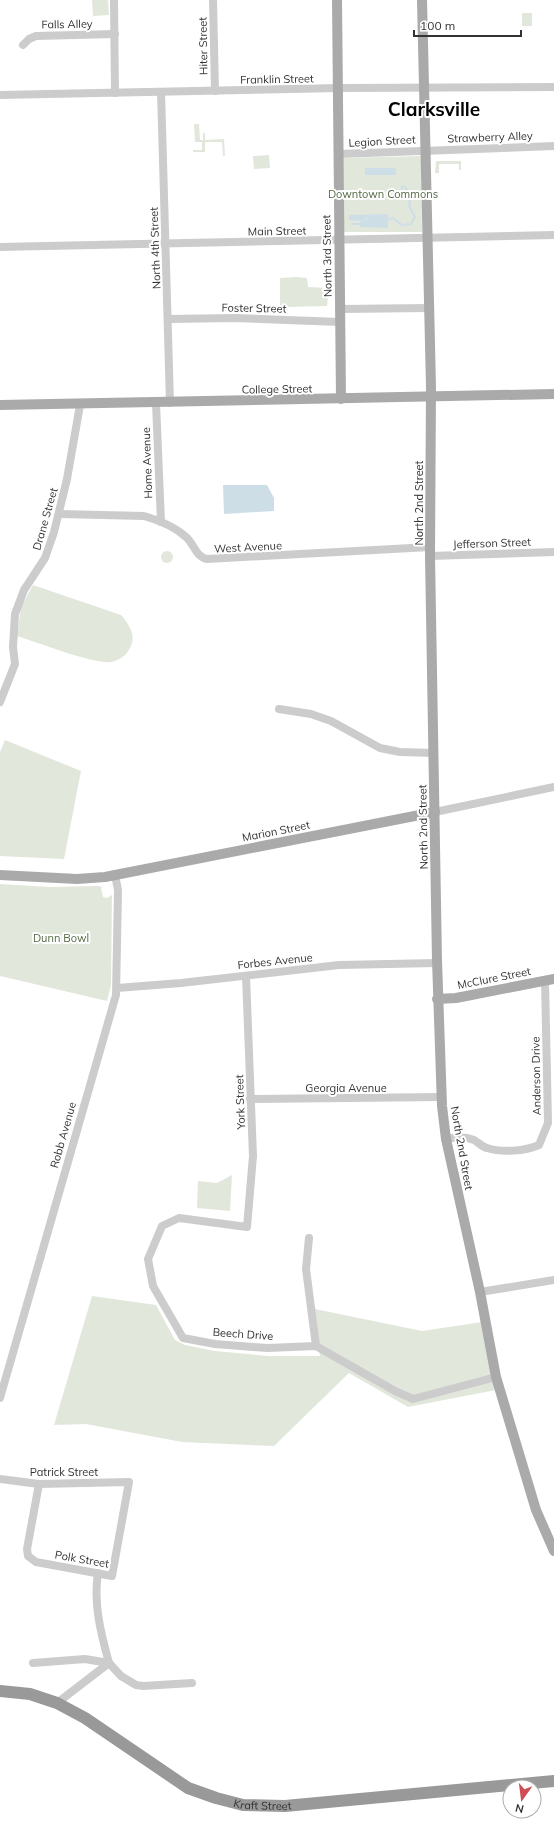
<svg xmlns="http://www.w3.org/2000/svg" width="554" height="1831" font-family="Mulish,sans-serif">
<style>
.green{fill:#e2e7dc}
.water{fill:#cedee7}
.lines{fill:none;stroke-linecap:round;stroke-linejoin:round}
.stream{stroke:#cedee7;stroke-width:2}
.minor{stroke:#ccc;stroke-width:8}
.major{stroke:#aaa;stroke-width:10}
.highway{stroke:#999;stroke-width:12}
.labels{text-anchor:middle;stroke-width:4;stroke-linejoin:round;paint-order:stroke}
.street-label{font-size:11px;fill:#323232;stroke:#fff}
.park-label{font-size:11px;fill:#556944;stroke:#fff}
.town-label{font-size:19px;font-weight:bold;fill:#000;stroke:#fff}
</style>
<rect width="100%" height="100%" fill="#fff"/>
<g class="green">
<path d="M 92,0 L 108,0 L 109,15 L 93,16 Z"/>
<rect x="522" y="13" width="10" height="13"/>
<path d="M 194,124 L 199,124 L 200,140 L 203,140 L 203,133 L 205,133 L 205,140 L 224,139 L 225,156 L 223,156 L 222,142 L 205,142 L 205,152 L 193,152 L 193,150 L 202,150 L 202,142 L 195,142 Z"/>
<path d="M 269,155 L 270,168 L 254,169 L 253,156 Z"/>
<path d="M 421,156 L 422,232 L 344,232 L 343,158 Z"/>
<path d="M 436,161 L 461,161 L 461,170 L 459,170 L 459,164 L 439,164 L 439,173 L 435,173 Z"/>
<path d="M 296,277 L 307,278 L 308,287 L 329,288 L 327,306 L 288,307 L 287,313 L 280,314 L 280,278 Z"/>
<circle cx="167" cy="557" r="6"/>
<path d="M 33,585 L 121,615 C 129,624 137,636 130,648 C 126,656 120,660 111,662 C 96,665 36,642 17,636 L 21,607 Z"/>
<path d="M 5,740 L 81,771 L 64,859 L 0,856 L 0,752 Z"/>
<path d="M 0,884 L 50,887 L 98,886 L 102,887 L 101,889 L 103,897 L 107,898 L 112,895 L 111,985 L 107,1001 L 0,976 Z"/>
<path d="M 232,1175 L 230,1211 L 197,1208 L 198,1181 L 217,1183 Z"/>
<path d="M 92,1296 L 156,1305 L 175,1340 L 185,1345 L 215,1351 L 268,1356 L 320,1356 L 315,1309 L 422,1331 L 489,1321 L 501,1389 L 408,1407 L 349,1373 L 274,1446 L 182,1442 L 86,1424 L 54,1425 Z"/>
</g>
<g class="water">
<rect x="365" y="168" width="31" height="7"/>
<path d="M 388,214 L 388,218 L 382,221 L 375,219 L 382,222 L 388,219 L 388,228 L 360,227 L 360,224 L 367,219 L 374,218 C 368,215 365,220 360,223 L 360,221 L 349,220 L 349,215 Z"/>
<path d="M 223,485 L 267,485 L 274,498 L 274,511 L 224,514 Z"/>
</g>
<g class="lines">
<g class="stream">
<path d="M 402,186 L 402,190 L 409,195 L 410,198"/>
<path d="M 352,224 L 360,224 L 371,218 L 381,221 L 393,218 L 402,225 L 411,224 L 415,217 L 409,206 L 411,195 L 404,186"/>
</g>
<g class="minor">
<path d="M 114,0 L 115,93"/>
<path d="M 213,0 L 215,91"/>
<path d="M 23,45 L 29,39 L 36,36 L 115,34"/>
<path d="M 161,92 L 170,403"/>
<path d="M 0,95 L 338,88 L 554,87"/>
<path d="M 339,154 L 554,146"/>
<path d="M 0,247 L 554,235"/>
<path d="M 340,309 L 429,308"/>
<path d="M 168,319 L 235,318 L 340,322"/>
<path d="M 156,403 L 161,522"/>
<path d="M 59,514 L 144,516 C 158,520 175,527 186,537 C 194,544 196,557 207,559 L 430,547"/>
<path d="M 430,556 L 554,552"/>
<path d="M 0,702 L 15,664 L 13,647 L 15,614 L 24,590 L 45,558 L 54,532 L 67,479 L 80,405"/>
<path d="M 279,709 L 311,714 L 331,721 L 380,748 L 400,752 L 434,753"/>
<path d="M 435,812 L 554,787"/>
<path d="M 246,976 L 253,1156 L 247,1227 L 179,1218 L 162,1226 L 148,1259 L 153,1286 L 183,1338 L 215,1344 L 267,1348 L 316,1346 L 395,1391 L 413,1399 L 496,1377"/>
<path d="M 117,988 L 181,983 L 339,965 L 437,963"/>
<path d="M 250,1099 L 442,1097"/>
<path d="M 446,1139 C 456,1137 464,1136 474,1140 C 478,1142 482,1147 487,1148 C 502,1153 525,1151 539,1145 L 548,1123 L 545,981"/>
<path d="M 309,1238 L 306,1269 L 316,1346"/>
<path d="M 480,1292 L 554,1280"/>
<path d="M 0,1398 L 116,995 L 118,890 L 115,875"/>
<path d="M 0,1479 L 39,1484 L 129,1482 L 112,1576 L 36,1562 L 28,1556 L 27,1549 L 39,1484"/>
<path d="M 98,1573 C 93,1603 101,1634 109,1663"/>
<path d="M 33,1663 L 85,1659 L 109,1663 L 121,1676 L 136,1685 L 143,1686 L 192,1683"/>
<path d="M 57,1703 L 109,1663"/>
</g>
<g class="major">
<path d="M 337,0 L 341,399"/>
<path d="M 422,0 L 431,387 L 430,556 L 437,960 L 442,1106 L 446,1139 L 480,1292 L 496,1377 L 536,1510 L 554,1551"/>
<path d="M 0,405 L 554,394"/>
<path d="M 0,875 L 77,879 L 105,877 L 435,812"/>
<path d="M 437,999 L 456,998 L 554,979"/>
</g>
<path class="highway" id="s1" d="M 0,1691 L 30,1694 L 57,1703 L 85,1718 L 188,1788 L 216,1798 L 243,1805 L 285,1806 L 554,1781"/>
</g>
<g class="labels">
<g class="street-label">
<text transform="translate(67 24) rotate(-1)" y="4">Falls Alley</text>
<text transform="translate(203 46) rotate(-91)" y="4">Hiter Street</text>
<text transform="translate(277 79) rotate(-1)" y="4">Franklin Street</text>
<text transform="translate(490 137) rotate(-2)" y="4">Strawberry Alley</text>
<text transform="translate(382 141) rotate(-3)" y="4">Legion Street</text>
<text transform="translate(277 231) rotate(-1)" y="4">Main Street</text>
<text transform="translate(155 248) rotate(-92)" y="4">North 4th Street</text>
<text transform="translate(327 256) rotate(-91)" y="4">North 3rd Street</text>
<text transform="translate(254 308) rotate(1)" y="4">Foster Street</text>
<text transform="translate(277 389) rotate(-1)" y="4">College Street</text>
<text transform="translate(147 463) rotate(-92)" y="4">Home Avenue</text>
<text transform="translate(419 503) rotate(-90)" y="4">North 2nd Street</text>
<text transform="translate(45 519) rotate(-74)" y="4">Drane Street</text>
<text transform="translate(492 543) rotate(-2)" y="4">Jefferson Street</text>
<text transform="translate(248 547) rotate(-3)" y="4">West Avenue</text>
<text transform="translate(423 827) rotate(-91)" y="4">North 2nd Street</text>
<text transform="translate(276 831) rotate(-11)" y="4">Marion Street</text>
<text transform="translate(275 961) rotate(-6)" y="4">Forbes Avenue</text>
<text transform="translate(494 978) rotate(-11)" y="4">McClure Street</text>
<text transform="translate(536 1076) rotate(-91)" y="4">Anderson Drive</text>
<text x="346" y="1092">Georgia Avenue</text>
<text transform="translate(240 1102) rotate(-92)" y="4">York Street</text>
<text transform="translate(63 1135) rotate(-74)" y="4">Robb Avenue</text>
<text transform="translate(462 1148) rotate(80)" y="4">North 2nd Street</text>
<text transform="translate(243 1334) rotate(4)" y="4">Beech Drive</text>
<text x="64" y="1476">Patrick Street</text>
<text transform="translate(82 1559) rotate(10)" y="4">Polk Street</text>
<text dy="4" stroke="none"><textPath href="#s1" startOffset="292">Kraft Street</textPath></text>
</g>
<g class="park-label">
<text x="383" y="198">Downtown Commons</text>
<text x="61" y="942">Dunn Bowl</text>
</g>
<g class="town-label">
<text x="434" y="116">Clarksville</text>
</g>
</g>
<g transform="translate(522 1799) rotate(194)"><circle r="19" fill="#ffffff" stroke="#adadad"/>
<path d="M0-3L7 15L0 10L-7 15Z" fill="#d04d56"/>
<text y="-6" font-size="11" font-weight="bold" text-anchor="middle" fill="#323232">N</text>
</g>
<path d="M414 30v6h107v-6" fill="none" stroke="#323232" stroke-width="2"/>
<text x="420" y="30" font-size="12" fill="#323232" stroke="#ffffff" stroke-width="3" paint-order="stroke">100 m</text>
</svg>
